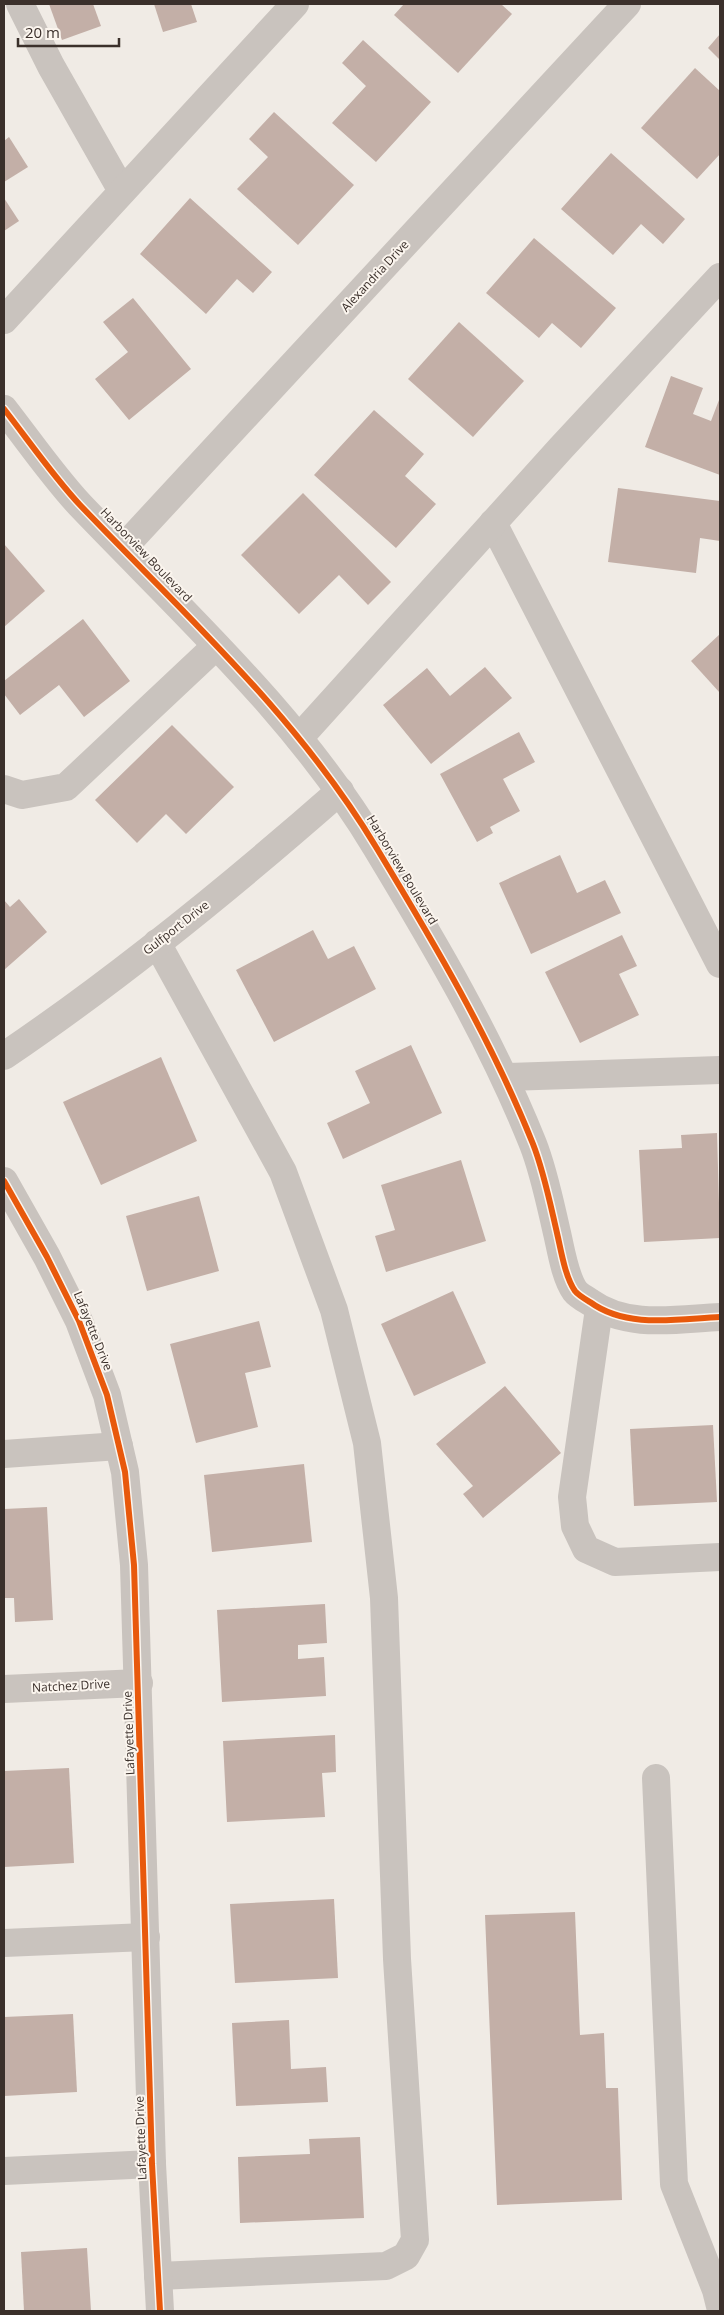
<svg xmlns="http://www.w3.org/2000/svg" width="724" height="2315" font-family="'Open Sans',sans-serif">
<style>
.building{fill:#c3afa7}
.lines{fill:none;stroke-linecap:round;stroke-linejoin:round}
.minor{stroke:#c9c3be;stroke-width:28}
.cycleway-casing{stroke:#fbf5ee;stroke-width:9}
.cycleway{stroke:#e8590c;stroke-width:6}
.labels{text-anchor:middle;stroke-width:4;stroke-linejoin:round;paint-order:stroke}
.street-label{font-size:12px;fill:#3b302b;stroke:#fbf5ee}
</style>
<rect width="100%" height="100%" fill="#f0ebe5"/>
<g class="building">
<path d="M 49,4 L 93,4 L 101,26 L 62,40 Z"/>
<path d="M 154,4 L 191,4 L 197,22 L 163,32 Z"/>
<path d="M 404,4 L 501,4 L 512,14 L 458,73 L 394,15 Z"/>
<path d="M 720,34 L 720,60 L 708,48 Z"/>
<path d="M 363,40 L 431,102 L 376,162 L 332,123 L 366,86 L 342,63 Z"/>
<path d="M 695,68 L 720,91 L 720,154 L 697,179 L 641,128 Z"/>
<path d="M 274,112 L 354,185 L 298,245 L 237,189 L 268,157 L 249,139 Z"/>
<path d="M 9,137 L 28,167 L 4,182 L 4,141 Z"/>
<path d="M 611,153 L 685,219 L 663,244 L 641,224 L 613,255 L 561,209 Z"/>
<path d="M 4,198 L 19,221 L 4,231 Z"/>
<path d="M 190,198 L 272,272 L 253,293 L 237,279 L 206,314 L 140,254 Z"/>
<path d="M 534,238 L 616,308 L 581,348 L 552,323 L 539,338 L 486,293 Z"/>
<path d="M 133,298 L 191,369 L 129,420 L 95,379 L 128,352 L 103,322 Z"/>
<path d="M 459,322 L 524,381 L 473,437 L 408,379 Z"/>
<path d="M 671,376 L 703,388 L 693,414 L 711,421 L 719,400 L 720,401 L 720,475 L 645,447 Z"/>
<path d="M 374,410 L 424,454 L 405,476 L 436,504 L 396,548 L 314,475 Z"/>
<path d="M 618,488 L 720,501 L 720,541 L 700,538 L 696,573 L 608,562 Z"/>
<path d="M 303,493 L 391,582 L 368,605 L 339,575 L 299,614 L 241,555 Z"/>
<path d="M 4,544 L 45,591 L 4,627 Z"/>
<path d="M 83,619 L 130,681 L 84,717 L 59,685 L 20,715 L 4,694 L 4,681 Z"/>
<path d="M 720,634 L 720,693 L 691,661 Z"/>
<path d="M 485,667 L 512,698 L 431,764 L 383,705 L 427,668 L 450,696 Z"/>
<path d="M 172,725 L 234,787 L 186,834 L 166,814 L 137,843 L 95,800 Z"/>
<path d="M 519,732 L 535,762 L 503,779 L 520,811 L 490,827 L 493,833 L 477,842 L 440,774 Z"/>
<path d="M 560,855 L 577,893 L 605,880 L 621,913 L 531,954 L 499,883 Z"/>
<path d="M 19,899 L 47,932 L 4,970 L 4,900 L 10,907 Z"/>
<path d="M 313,930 L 328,959 L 354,946 L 376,989 L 274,1042 L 236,970 Z"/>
<path d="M 622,935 L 637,966 L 619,974 L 639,1015 L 580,1043 L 545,972 Z"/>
<path d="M 411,1045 L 442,1113 L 343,1159 L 327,1123 L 370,1103 L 355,1071 Z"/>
<path d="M 161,1057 L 197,1141 L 101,1185 L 63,1102 Z"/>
<path d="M 717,1133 L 720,1238 L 644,1242 L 639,1150 L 682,1148 L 681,1135 Z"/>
<path d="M 461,1160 L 486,1241 L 386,1272 L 375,1236 L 395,1230 L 381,1185 Z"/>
<path d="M 199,1196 L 219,1271 L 147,1291 L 126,1216 Z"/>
<path d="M 453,1291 L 486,1363 L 414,1396 L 381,1324 Z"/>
<path d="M 259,1321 L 271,1367 L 245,1373 L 258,1427 L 196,1443 L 170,1344 Z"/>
<path d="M 505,1386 L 561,1453 L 483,1518 L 463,1494 L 473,1486 L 436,1444 Z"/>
<path d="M 713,1425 L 717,1502 L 634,1506 L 630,1429 Z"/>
<path d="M 304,1464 L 312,1542 L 212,1552 L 204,1475 Z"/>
<path d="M 47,1507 L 53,1620 L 15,1622 L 14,1598 L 4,1598 L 4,1509 Z"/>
<path d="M 325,1604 L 327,1643 L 298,1645 L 298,1659 L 324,1657 L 326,1696 L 222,1702 L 217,1610 Z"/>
<path d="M 335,1735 L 336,1772 L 322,1773 L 325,1817 L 227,1822 L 223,1741 Z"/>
<path d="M 69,1768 L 74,1863 L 4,1867 L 4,1771 Z"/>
<path d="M 334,1899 L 338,1978 L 235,1983 L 230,1904 Z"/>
<path d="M 575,1912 L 580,2035 L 604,2033 L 606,2088 L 618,2088 L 622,2200 L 497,2205 L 485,1915 Z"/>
<path d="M 73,2014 L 77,2092 L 4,2096 L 4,2017 Z"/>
<path d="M 289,2020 L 291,2069 L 326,2067 L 328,2102 L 236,2106 L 232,2023 Z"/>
<path d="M 360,2137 L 364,2218 L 240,2223 L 238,2157 L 310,2154 L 309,2139 Z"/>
<path d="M 87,2248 L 91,2311 L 24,2311 L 21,2252 Z"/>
</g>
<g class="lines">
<g class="minor">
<path d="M 20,4 L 51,66 L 122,191"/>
<path d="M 4,320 L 295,4"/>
<path d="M 4,409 C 29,441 53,476 80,505 C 184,614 298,717 376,847 C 434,943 491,1039 533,1144 C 544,1172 550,1203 557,1233 C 561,1250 565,1277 575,1291 C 578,1295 585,1299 590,1302 C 627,1329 677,1319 720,1317"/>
<path d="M 493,523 L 720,964"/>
<path d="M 123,548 L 627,4"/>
<path d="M 299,738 L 561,448 L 720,277"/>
<path d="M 4,789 L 22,795 L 66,787 L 216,646"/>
<path d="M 157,943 L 283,1172 L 334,1310 L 367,1443 L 384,1598 L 397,1959 L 415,2240 L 406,2256 L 386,2266 L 158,2276"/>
<path d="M 4,1056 C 122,976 233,885 340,791"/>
<path d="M 506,1077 L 720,1070"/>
<path d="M 4,1181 L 47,1257 L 79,1321 L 107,1395 L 125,1472 L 134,1565 L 152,2164 L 160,2311"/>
<path d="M 599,1309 L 572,1497 L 575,1526 L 586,1549 L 615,1562 L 720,1557"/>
<path d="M 4,1454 L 119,1446"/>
<path d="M 4,1689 L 139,1683"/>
<path d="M 656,1778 L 674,2184 L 716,2290 L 720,2306"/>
<path d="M 4,1943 L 146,1937"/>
<path d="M 4,2171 L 152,2164"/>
</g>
<g class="cycleway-casing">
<g id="cycleway">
<path d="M 4,409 C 29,441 53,476 80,505 C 184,614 298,717 376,847 C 434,943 491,1039 533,1144 C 544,1172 550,1203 557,1233 C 561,1250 565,1277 575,1291 C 578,1295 585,1299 590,1302 C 627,1329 677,1319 720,1317"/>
<path d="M 4,1181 L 47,1257 L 79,1321 L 107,1395 L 125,1472 L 134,1565 L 152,2164 L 160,2311"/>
</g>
</g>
<use href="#cycleway" class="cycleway"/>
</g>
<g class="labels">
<g class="street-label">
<text transform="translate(375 276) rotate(-47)" y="4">Alexandria Drive</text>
<text transform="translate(146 555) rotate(46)" y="4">Harborview Boulevard</text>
<text transform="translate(402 870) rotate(59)" y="4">Harborview Boulevard</text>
<text transform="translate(176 928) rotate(-38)" y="4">Gulfport Drive</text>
<text transform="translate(93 1331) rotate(68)" y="4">Lafayette Drive</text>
<text transform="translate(71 1686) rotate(-3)" y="4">Natchez Drive</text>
<text transform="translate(129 1733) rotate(-92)" y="4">Lafayette Drive</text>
<text transform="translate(141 2138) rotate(-92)" y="4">Lafayette Drive</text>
</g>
</g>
<rect width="724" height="2315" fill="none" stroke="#3b302b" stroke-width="10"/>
<path d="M18 38v8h101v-8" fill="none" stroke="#3b302b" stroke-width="2.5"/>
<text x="25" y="38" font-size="15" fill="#3b302b" stroke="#fbf5ee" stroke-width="4" paint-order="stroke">20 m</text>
</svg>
